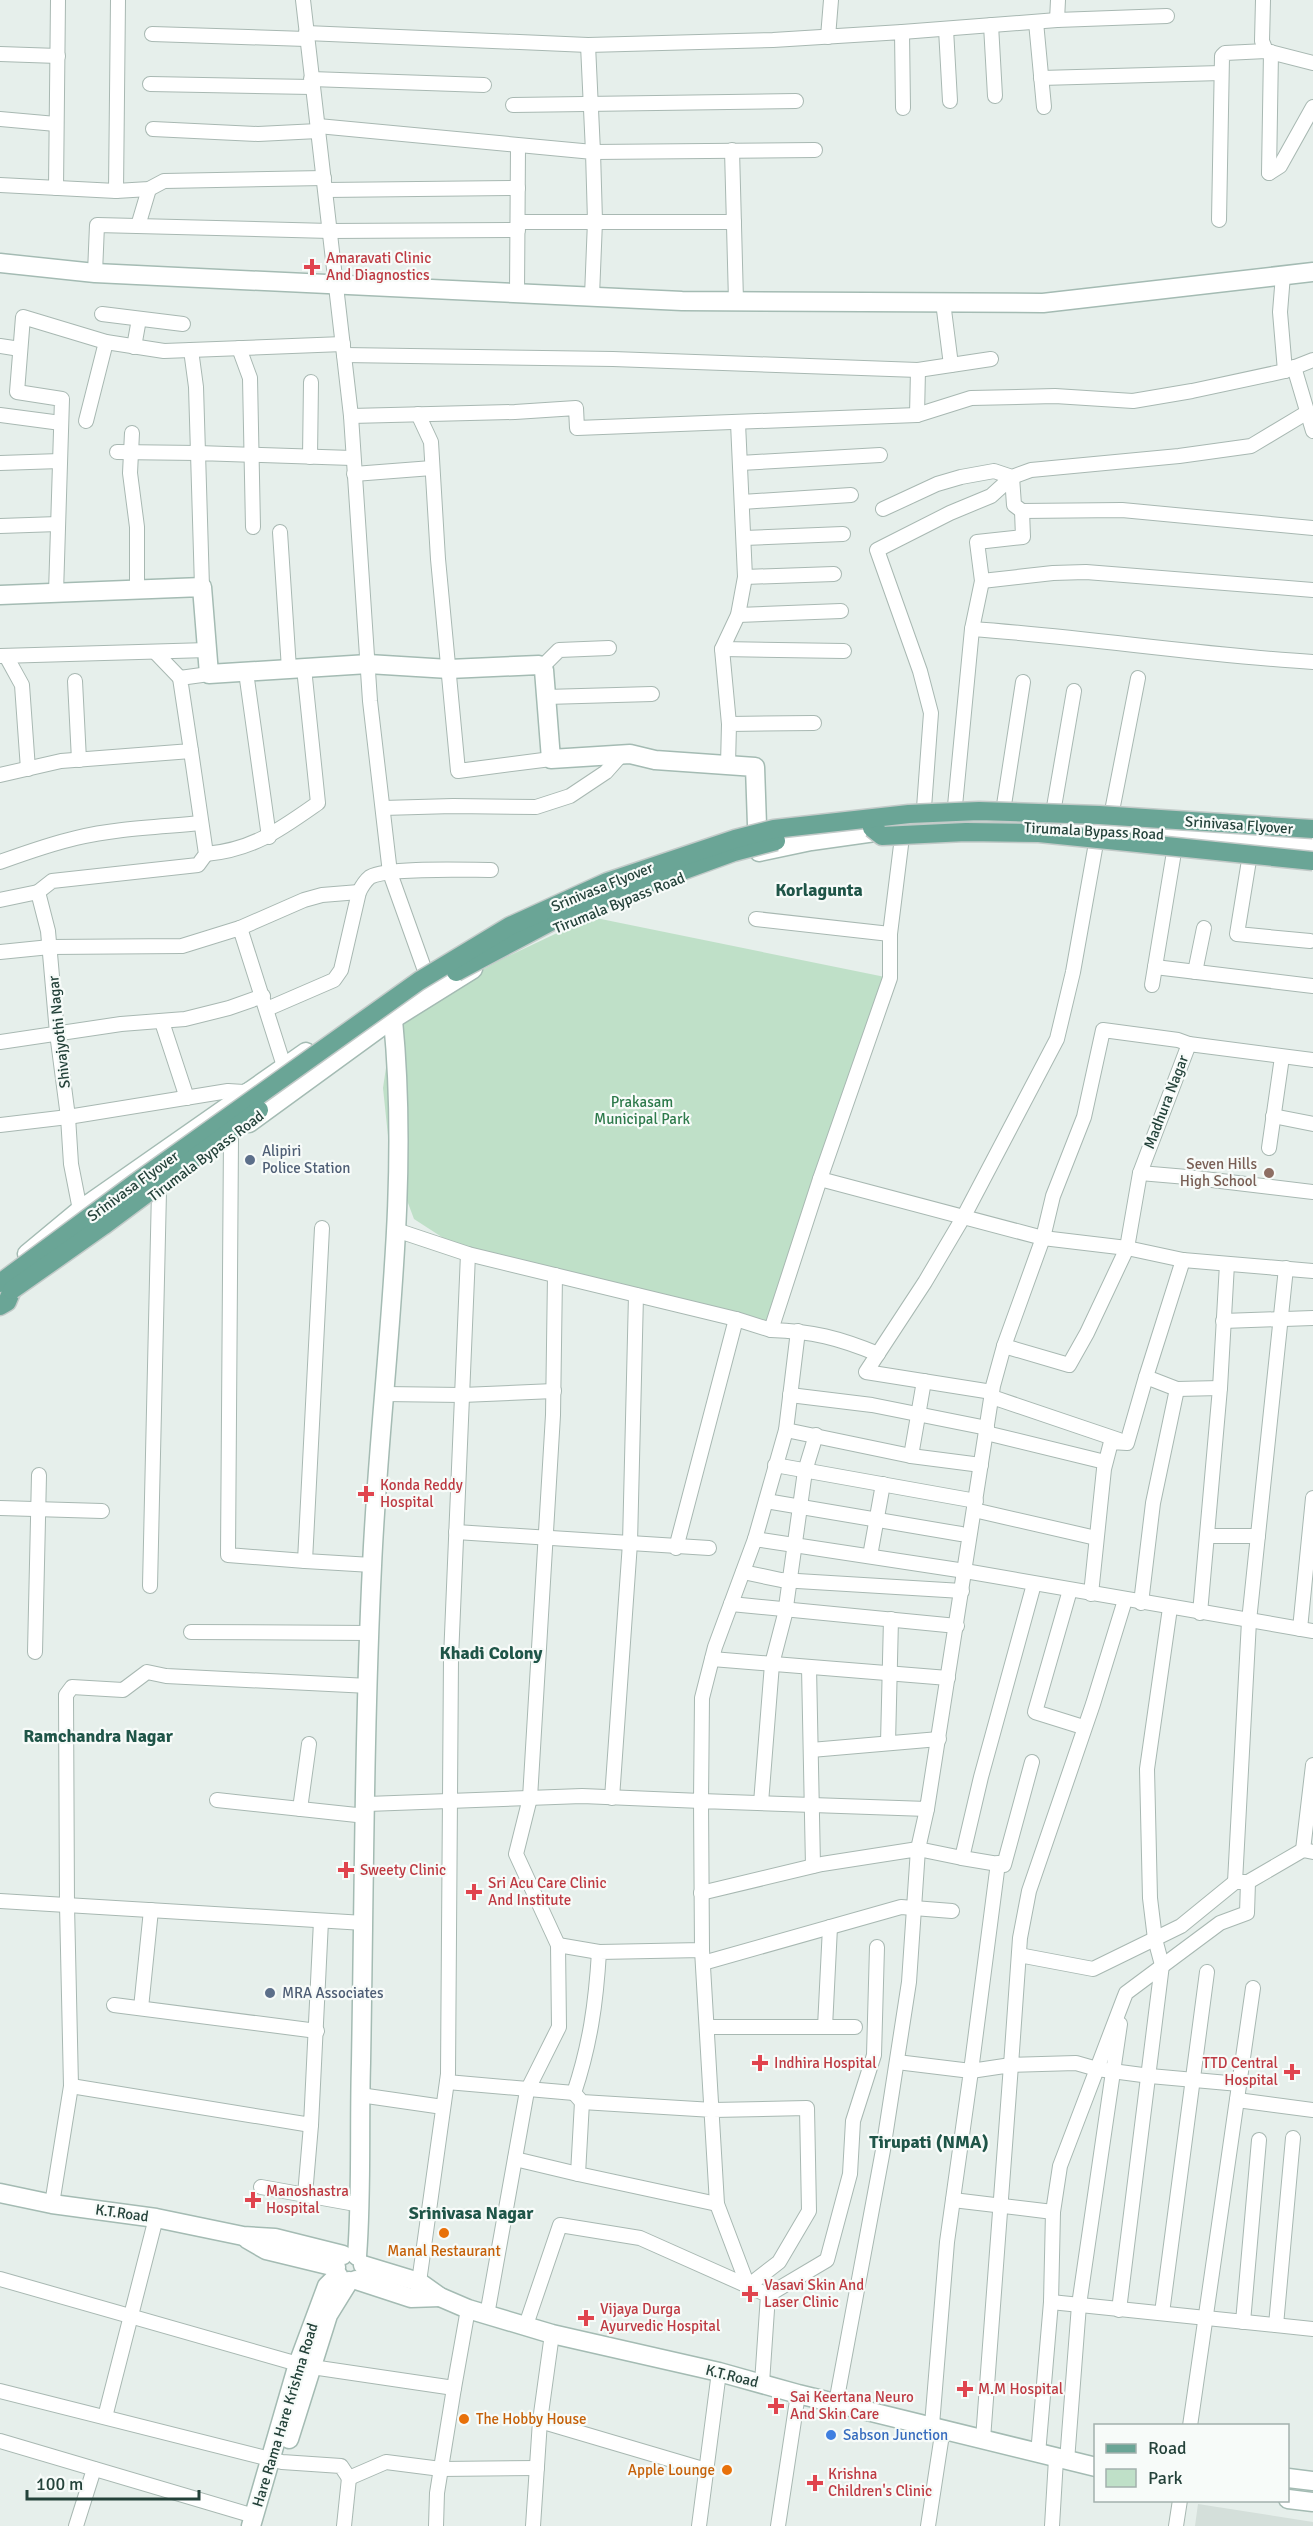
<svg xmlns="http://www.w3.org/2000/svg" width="1313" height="2526" font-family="Signika,sans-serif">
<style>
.built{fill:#d4dfda}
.green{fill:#bfe0c8}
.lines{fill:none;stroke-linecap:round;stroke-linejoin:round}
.street-casing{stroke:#a8b8b2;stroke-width:16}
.secondary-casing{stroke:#a4bbb3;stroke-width:21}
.primary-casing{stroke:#c2cac8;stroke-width:21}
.street{stroke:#fff;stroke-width:14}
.secondary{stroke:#fff;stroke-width:18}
.primary{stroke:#6aa596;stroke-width:18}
.primary-bridge-casing{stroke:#c2cac8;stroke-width:21;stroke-linecap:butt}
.primary-bridge{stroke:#6aa596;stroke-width:18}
.health-dot{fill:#e0444e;stroke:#f7fbf9;stroke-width:2}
.service-dot{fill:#5c6f8a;stroke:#f7fbf9;stroke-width:2}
.education-dot{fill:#8d6e63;stroke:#f7fbf9;stroke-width:2}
.food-dot{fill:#e8710a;stroke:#f7fbf9;stroke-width:2}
.shop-dot{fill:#3f7fe0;stroke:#f7fbf9;stroke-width:2}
.labels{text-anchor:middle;stroke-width:4.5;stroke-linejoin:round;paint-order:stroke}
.health-label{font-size:15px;fill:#be3a42;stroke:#f7fbf9;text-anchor:start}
.street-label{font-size:15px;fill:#24423a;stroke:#f7fbf9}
.park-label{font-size:15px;fill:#2d7a4b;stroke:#f7fbf9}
.service-label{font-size:15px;fill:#4e5e75;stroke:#f7fbf9;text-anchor:start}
.education-label{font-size:15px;fill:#785e54;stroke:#f7fbf9;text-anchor:end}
.food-label{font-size:15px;fill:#c56008;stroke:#f7fbf9}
.shop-label{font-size:15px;fill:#366cbe;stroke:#f7fbf9;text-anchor:start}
.quarter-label{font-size:18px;font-weight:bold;fill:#1f5548;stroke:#f7fbf9}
</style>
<rect width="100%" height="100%" fill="#e6efeb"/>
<path class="built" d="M 1198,2504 L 1313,2522 L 1313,2526 L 1195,2526 Z"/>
<path class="green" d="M 591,917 L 890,978 L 771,1330 L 468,1254 L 414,1219 L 390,1155 L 383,1088 L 393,1020 L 502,959 Z"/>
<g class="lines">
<g class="street-casing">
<g id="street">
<path d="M 303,0 L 351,416 L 370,701 L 390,873 L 424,968"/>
<path d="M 1263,0 L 1262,41 L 1266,51"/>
<path d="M 1057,20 L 1058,0"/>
<path d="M 1036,22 L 1044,107"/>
<path d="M 991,25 L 995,96"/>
<path d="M 946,29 L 950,101"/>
<path d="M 902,32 L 1057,20 L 1167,16"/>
<path d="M 306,33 L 588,45 L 773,40 L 902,32 L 903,108"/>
<path d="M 152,34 L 306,39"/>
<path d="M 828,37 L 831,0"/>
<path d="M 588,45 L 593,152 L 815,150"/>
<path d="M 0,54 L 58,56"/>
<path d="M 1041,78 L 1221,73"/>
<path d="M 311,79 L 484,85"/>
<path d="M 150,84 L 312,87"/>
<path d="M 513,105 L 796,101"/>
<path d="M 0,119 L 56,124"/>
<path d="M 318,126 L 593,152 L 595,221 L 592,296"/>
<path d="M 153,129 L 258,134 L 318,131"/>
<path d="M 732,150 L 736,301"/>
<path d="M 1269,173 L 1271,52"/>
<path d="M 1269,173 L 1280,166 L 1313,107"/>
<path d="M 0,185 L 116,191 L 149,189 L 164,181 L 324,178"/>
<path d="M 56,188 L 58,0"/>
<path d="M 326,190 L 518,188"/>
<path d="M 116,191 L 118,0"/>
<path d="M 1219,220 L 1222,56 L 1225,53 L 1266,51 L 1313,63"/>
<path d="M 518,222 L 734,222"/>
<path d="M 138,226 L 149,189"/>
<path d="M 95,273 L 97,225 L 330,231 L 518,230"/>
<path d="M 1283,275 L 1280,312 L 1285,371"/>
<path d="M 517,292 L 518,147"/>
<path d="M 943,302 L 951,365"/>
<path d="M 102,314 L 183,324"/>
<path d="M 0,346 L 20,349"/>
<path d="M 134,347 L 139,319"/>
<path d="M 239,348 L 250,378 L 253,527"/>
<path d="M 344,355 L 613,359 L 918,370 L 991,359"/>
<path d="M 1294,367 L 1313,431"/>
<path d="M 418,414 L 431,442 L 438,559 L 458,771 L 551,759"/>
<path d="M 0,415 L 61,423"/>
<path d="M 917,415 L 918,370"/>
<path d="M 351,416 L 515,412 L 576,408 L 577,428 L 917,415 L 971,398 L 1055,396 L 1133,401 L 1192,391 L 1285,371 L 1313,360"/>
<path d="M 86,421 L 106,342"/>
<path d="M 132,433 L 130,473 L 137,527 L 137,590"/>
<path d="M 117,452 L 198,453 L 196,387 L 191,350"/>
<path d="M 310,457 L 311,382"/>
<path d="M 0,463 L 60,461"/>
<path d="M 740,463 L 880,455"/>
<path d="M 354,474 L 432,468"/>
<path d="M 1012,477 L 1014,505 L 1022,511 L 1122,510 L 1313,528"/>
<path d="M 742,502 L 851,495"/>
<path d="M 883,509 L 937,484 L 961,477 L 994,471 L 1012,477 L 1031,470 L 1179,456 L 1251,446 L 1306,413"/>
<path d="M 0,526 L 58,524"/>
<path d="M 280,532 L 289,669"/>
<path d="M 744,538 L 843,534"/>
<path d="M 745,577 L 834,574"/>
<path d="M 982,581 L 1053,573 L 1086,572 L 1313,590"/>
<path d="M 202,587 L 198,453 L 352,458"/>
<path d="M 56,593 L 62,399 L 17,392 L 23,317 L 106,342 L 164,351 L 343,344"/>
<path d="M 738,615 L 841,611"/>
<path d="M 972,629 C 1086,637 1199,655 1313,662"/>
<path d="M 722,649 L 844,651"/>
<path d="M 155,652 L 180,678"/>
<path d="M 0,656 L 208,650"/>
<path d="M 6,656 L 22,685 L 28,769"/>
<path d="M 542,667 L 559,650 L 609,648"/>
<path d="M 246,672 L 269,837"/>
<path d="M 75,681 L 79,760"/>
<path d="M 546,697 L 652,694"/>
<path d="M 729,724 L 722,649 L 738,615 L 745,577 L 738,423"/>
<path d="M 728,765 L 729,724 L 814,723"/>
<path d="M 0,775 L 61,761 L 191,751 L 180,678 L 209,674"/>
<path d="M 1004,805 L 1023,682"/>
<path d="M 955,806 L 972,629 L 982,581 L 977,542 L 1023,537 L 1022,511"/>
<path d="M 1054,807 L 1074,691"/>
<path d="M 383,808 L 453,806 L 536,807 L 570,796 L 606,772 L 622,754"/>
<path d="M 924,808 L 931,713 L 920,671 L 877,550 L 950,513 L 991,496 L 1012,477"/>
<path d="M 1112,811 L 1138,678"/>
<path d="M 1251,848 L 1237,934 L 1310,941"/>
<path d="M 206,854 C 253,850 281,829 318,803 L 304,668"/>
<path d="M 0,862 C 25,853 50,844 76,838 C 117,828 160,827 201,823"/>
<path d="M 38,892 L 52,881 L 198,865 L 206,854 L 191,751"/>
<path d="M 0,900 L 38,892 L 48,931 L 57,1033 L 68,1117 L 71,1164 L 80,1210"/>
<path d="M 756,919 L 890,934"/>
<path d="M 240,928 L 304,900 L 322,895 L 359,892"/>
<path d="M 0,952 L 50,947 L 182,946 L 240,928 L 284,1066"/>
<path d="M 1155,967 L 1313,986"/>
<path d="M 1195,972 L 1204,928"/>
<path d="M 1152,985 L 1176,840"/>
<path d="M 267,1009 L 334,980 L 341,970 L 359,892 C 362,886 365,881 370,877 C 388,867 466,870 491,870"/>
<path d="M 162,1022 L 187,1098"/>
<path d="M 0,1042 L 121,1024 L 185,1019 L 229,1008 L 263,996"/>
<path d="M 1273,1116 L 1313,1124"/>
<path d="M 0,1125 L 68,1117 L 228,1091 L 244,1092 L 250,1089"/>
<path d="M 231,1137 L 228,1555 L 305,1561"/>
<path d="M 1269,1148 L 1282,1057"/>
<path d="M 1140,1173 L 1187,1177 L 1313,1192"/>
<path d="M 820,1179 L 1043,1238 L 1127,1248 L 1183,1260 L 1313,1271"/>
<path d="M 322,1228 L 305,1561 L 372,1565"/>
<path d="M 396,1230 L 468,1254 L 736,1319 L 771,1330 L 820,1179 L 890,978 L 890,934 L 903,829"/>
<path d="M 1183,1260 L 1146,1377 L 1177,1389 L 1220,1388"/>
<path d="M 1223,1321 L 1313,1318"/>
<path d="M 771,1330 C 812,1331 839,1338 878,1354"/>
<path d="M 1004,1346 L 1069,1365 L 1087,1333 L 1127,1248 L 1140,1173 L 1189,1044 L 1313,1060"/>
<path d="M 992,1392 L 866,1372 L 925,1282 L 964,1216 L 1057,1039 L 1073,972 L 1098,832"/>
<path d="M 384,1394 L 462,1395 L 554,1391"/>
<path d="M 790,1395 L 872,1405 L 987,1428"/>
<path d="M 992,1397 L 1119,1440"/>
<path d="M 786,1430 L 911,1456 L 981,1465"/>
<path d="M 986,1433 L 1105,1462"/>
<path d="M 911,1456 L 924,1381"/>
<path d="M 775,1465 L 976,1501"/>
<path d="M 766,1501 L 961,1534"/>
<path d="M 0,1508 L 102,1511"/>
<path d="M 974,1510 L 1096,1538"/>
<path d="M 456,1532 L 709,1548"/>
<path d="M 1207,1536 L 1258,1536"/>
<path d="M 755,1539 L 786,1430 L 798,1331"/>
<path d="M 676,1548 L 736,1319"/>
<path d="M 870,1556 L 883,1484"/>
<path d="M 743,1572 L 781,1580 L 962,1591"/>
<path d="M 150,1586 L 159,1191"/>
<path d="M 1070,1590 L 1035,1712 L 1083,1727"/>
<path d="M 1091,1594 L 1104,1469 L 1111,1442 L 1127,1443 L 1146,1377"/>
<path d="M 1125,1600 L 1093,1704 L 1029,1891 L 1020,1938 L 1011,2065 L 1076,2063 L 1097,2069 L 1150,2076 L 1239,2084"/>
<path d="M 1141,1603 L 1153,1503 L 1177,1389"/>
<path d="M 731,1604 L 957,1626"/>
<path d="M 1200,1613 L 1220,1388 L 1227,1264"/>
<path d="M 1300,1629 L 1313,1498"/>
<path d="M 191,1632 L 370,1633"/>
<path d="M 35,1652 L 39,1475"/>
<path d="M 712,1659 L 948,1678"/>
<path d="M 809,1667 L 813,1866"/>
<path d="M 888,1743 L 891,1619"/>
<path d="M 811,1750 L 939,1739"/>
<path d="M 612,1798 L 630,1543 L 636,1295"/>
<path d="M 217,1800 L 366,1816"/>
<path d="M 761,1803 L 772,1664 L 785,1614 L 805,1471 L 816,1435"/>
<path d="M 367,1804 L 582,1796 L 701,1801 L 702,1698 L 715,1647 L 755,1539 L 965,1571 L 1313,1631"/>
<path d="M 300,1809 L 309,1744"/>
<path d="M 927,1809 L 918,1849 L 962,1858 L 981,1777 L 1034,1584"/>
<path d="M 1303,1850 L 1313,1765"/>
<path d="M 962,1858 L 1004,1865 L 1032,1762"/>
<path d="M 1235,1882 L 1249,1621 L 1286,1268"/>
<path d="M 1248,1882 L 1303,1850 L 1313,1852"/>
<path d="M 701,1893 L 822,1864 L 918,1849 L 909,1982 L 883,2150 L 836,2403"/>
<path d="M 0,1901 L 364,1923"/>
<path d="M 558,1945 L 599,1952"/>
<path d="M 702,1950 L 599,1952 C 596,2003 590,2045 574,2093 L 582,2102 L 713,2110 L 807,2108 L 809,2211 L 779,2262 L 748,2286 L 717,2204 L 702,1950 L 701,1801 L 927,1809 L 993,1386 L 1004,1346 L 1043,1238 L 1053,1196 L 1084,1117 L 1103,1030 L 1178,1040 L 1189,1044"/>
<path d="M 1019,1955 L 1093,1969 L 1181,1926 L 1235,1882 L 1248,1882 L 1247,1913 L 1220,1923 L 1126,1993 L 1124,1998 L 1060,2166 L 1053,2212 L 1051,2302 L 1038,2454"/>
<path d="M 703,1963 L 901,1907 L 952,1911"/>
<path d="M 114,2005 L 317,2031"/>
<path d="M 141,2008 L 151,1910"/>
<path d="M 707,2027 L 855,2027"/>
<path d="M 825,2027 L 830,1927"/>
<path d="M 897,2062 L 971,2071 L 947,2242 L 932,2425"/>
<path d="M 447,2082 L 574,2093"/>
<path d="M 71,2086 L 311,2125 L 321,1921"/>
<path d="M 360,2095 L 443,2107"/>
<path d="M 1237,2100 L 1313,2110"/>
<path d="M 582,2102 L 578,2174 L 717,2204"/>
<path d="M 515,2159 L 578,2174"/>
<path d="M 261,2187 L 361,2205"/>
<path d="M 305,2195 L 311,2125"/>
<path d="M 953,2200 L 1053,2212"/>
<path d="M 52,2204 L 71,2086 L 67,1905 L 66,1695 L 72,1687 L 123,1690 L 147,1672 L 166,1676 L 369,1686"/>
<path d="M 0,2279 L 298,2364"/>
<path d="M 419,2282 L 448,2074 L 451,1658 L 468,1254"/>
<path d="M 768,2295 L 827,2260 L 850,2174 L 853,2121 L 874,2055 L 877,1947"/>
<path d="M 1051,2302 L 1313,2329"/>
<path d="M 1119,2310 L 1162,1965 L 1155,1939 L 1150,1898 L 1147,1769 L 1170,1608"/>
<path d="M 1162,2313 L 1207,1972"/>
<path d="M 487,2315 L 527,2091 L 559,2027 L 558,1945 L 516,1854 L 530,1798 L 553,1415 L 555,1275"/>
<path d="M 1243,2322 L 1259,2140"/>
<path d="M 526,2325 L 560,2225 L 640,2238 L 768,2295 L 762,2383"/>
<path d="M 1276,2325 L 1293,2138"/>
<path d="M 312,2367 L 454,2388 L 468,2309"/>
<path d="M 0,2391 L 282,2462 L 341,2466 L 349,2478 L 386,2462 L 441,2469 L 537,2468"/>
<path d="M 105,2417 L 156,2218"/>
<path d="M 540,2421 L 706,2470"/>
<path d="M 1190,2426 L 1253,1988"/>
<path d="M 983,2439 L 1011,2065 L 971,2071 L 998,1863"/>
<path d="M 0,2441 L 254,2516"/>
<path d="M 1067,2461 L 1079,2305 L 1120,2024"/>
<path d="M 76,2526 L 94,2469"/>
<path d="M 344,2526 L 349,2478"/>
<path d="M 436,2526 L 437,2493 L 454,2388"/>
<path d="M 533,2526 L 540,2421 L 552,2334"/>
<path d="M 699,2526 L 719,2372"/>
<path d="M 778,2526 L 798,2394"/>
<path d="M 928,2526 L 943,2428"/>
<path d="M 1052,2526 L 1056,2459"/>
<path d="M 1176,2526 L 1180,2500"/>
</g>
</g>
<g class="secondary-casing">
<g id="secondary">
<path d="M 0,263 L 95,273 L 682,301 L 1043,303 L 1313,272"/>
<path d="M 0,595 L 202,587 L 209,674 L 368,664 L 449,669 L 539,665 L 544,670 L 551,759 L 630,754 L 655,760 L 755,767 L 757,825 L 760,849"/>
<path d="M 1069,829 L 1313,844"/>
<path d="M 759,852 L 811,841 L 889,830"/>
<path d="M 249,1123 L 385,1024 L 473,969"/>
<path d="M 27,1254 L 80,1210 L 306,1052"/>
<path d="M 0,2193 L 52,2204 L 156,2218 L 243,2236 L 275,2238 L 343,2255"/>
<path d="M 247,2239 L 266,2250 L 336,2267"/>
<path d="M 357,2256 C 362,2192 359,2128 361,2063 C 364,1898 364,1731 372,1566 C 380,1384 411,1202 393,1020 L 387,1013"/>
<path d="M 363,2265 L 419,2282 L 440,2297 L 468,2309 L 552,2334 L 719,2372 L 798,2394 L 1096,2467"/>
<path d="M 356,2280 L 411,2298 L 440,2297"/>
<path d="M 289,2439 L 328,2315 L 349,2281"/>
<path d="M 1288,2478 L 1313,2481"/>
<path d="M 1288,2499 L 1313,2502"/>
<path d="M 251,2526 L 298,2364 L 327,2286 L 338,2275"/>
</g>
</g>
<g class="primary-casing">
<path id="primary" d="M 0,1306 L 7,1302 L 12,1290"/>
</g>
<use href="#street" class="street"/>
<use href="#secondary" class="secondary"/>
<use href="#primary" class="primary"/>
<g class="primary-bridge-casing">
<g id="primary-bridge">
<path d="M 872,828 L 882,836 L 966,832 L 1039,833 L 1313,861"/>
<path d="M 456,972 L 569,912 L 734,852 L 776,841"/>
<path d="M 0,1283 L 134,1184 L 419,981 L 510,926 L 607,882 L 735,839 L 774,829 L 909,814 L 979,811 L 1099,815 L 1313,829"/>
<path d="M 12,1290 L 103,1226 L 259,1110"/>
</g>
</g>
<use href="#primary-bridge" class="primary-bridge"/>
</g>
<g class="health-dot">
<path d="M309 258h6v6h6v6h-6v6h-6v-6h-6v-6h6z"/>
<path d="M363 1485h6v6h6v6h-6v6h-6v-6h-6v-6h6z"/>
<path d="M343 1861h6v6h6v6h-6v6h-6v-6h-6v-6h6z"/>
<path d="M471 1883h6v6h6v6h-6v6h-6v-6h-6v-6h6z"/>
<path d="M757 2054h6v6h6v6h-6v6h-6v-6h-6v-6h6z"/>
<path d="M1289 2063h6v6h6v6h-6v6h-6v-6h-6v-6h6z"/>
<path d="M250 2191h6v6h6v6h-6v6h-6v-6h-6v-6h6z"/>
<path d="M747 2285h6v6h6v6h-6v6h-6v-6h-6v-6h6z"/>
<path d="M583 2309h6v6h6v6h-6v6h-6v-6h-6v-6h6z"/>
<path d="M962 2380h6v6h6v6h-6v6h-6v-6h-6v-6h6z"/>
<path d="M773 2397h6v6h6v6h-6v6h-6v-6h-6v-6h6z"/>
<path d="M812 2474h6v6h6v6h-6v6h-6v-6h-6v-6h6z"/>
</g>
<g class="service-dot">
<circle cx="250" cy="1160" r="6"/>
<circle cx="270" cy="1993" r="6"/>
</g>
<circle class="education-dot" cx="1269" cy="1173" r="6"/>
<g class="food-dot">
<circle cx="444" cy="2233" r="6"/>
<circle cx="464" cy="2419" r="6"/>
<circle cx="727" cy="2470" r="6"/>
</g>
<circle class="shop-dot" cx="831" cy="2435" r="6"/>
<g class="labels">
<g class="health-label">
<text x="326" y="263">Amaravati Clinic<tspan x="326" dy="17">And Diagnostics</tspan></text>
<text x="380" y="1490">Konda Reddy<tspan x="380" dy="17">Hospital</tspan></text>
<text x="360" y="1875">Sweety Clinic</text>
<text x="488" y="1888">Sri Acu Care Clinic<tspan x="488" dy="17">And Institute</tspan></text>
<text x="774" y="2068">Indhira Hospital</text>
<text x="1278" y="2068" text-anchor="end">TTD Central<tspan x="1278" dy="17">Hospital</tspan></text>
<text x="266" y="2196">Manoshastra<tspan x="266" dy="17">Hospital</tspan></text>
<text x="764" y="2290">Vasavi Skin And<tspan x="764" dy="17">Laser Clinic</tspan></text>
<text x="600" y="2314">Vijaya Durga<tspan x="600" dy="17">Ayurvedic Hospital</tspan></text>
<text x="978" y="2394">M.M Hospital</text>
<text x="790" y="2402">Sai Keertana Neuro<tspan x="790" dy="17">And Skin Care</tspan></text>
<text x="828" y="2479">Krishna<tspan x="828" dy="17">Children's Clinic</tspan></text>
</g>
<g class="street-label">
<text transform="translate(1239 825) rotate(4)" y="5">Srinivasa Flyover</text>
<text transform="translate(1094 831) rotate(3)" y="5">Tirumala Bypass Road</text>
<text transform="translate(602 887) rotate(-22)" y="5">Srinivasa Flyover</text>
<text transform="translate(619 903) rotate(-22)" y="5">Tirumala Bypass Road</text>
<text transform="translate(59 1032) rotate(-96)" y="5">Shivajyothi Nagar</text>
<text transform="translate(1166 1102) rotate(-69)" y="5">Madhura Nagar</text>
<text transform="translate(206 1156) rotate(-37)" y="5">Tirumala Bypass Road</text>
<text transform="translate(133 1186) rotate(-36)" y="5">Srinivasa Flyover</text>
<text transform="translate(122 2213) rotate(8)" y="5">K.T.Road</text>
<text transform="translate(732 2376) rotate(14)" y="5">K.T.Road</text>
<text transform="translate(285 2415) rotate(-73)" y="5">Hare Rama Hare Krishna Road</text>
</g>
<g class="park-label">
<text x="642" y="1107">Prakasam<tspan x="642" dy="17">Municipal Park</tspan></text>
</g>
<g class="service-label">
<text x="262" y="1156">Alipiri<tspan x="262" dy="17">Police Station</tspan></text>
<text x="282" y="1998">MRA Associates</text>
</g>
<g class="education-label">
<text x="1257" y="1169">Seven Hills<tspan x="1257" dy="17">High School</tspan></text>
</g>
<g class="food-label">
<text x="444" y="2256">Manal Restaurant</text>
<text x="476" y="2424" text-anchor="start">The Hobby House</text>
<text x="715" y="2475" text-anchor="end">Apple Lounge</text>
</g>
<g class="shop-label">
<text x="843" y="2440">Sabson Junction</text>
</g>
<g class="quarter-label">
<text x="819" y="896">Korlagunta</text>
<text x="491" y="1659">Khadi Colony</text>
<text x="98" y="1742">Ramchandra Nagar</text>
<text x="929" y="2148">Tirupati (NMA)</text>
<text x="471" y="2219">Srinivasa Nagar</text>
</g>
</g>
<rect x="1094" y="2424" width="195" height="78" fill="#f7fbf9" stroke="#a3b1ad" stroke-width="1.5"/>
<rect x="1106" y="2444" width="30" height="9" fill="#6aa596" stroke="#a3b1ad" stroke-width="1.5"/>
<text x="1148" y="2454" font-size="18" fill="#24423a">Road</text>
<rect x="1106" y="2469" width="30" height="18" fill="#bfe0c8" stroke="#a3b1ad" stroke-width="1.5"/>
<text x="1148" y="2484" font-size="18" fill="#24423a">Park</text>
<path d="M27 2490v9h172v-9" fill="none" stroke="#24423a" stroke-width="3"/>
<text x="36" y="2490" font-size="18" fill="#24423a" stroke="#f7fbf9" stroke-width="4.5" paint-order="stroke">100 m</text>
</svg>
